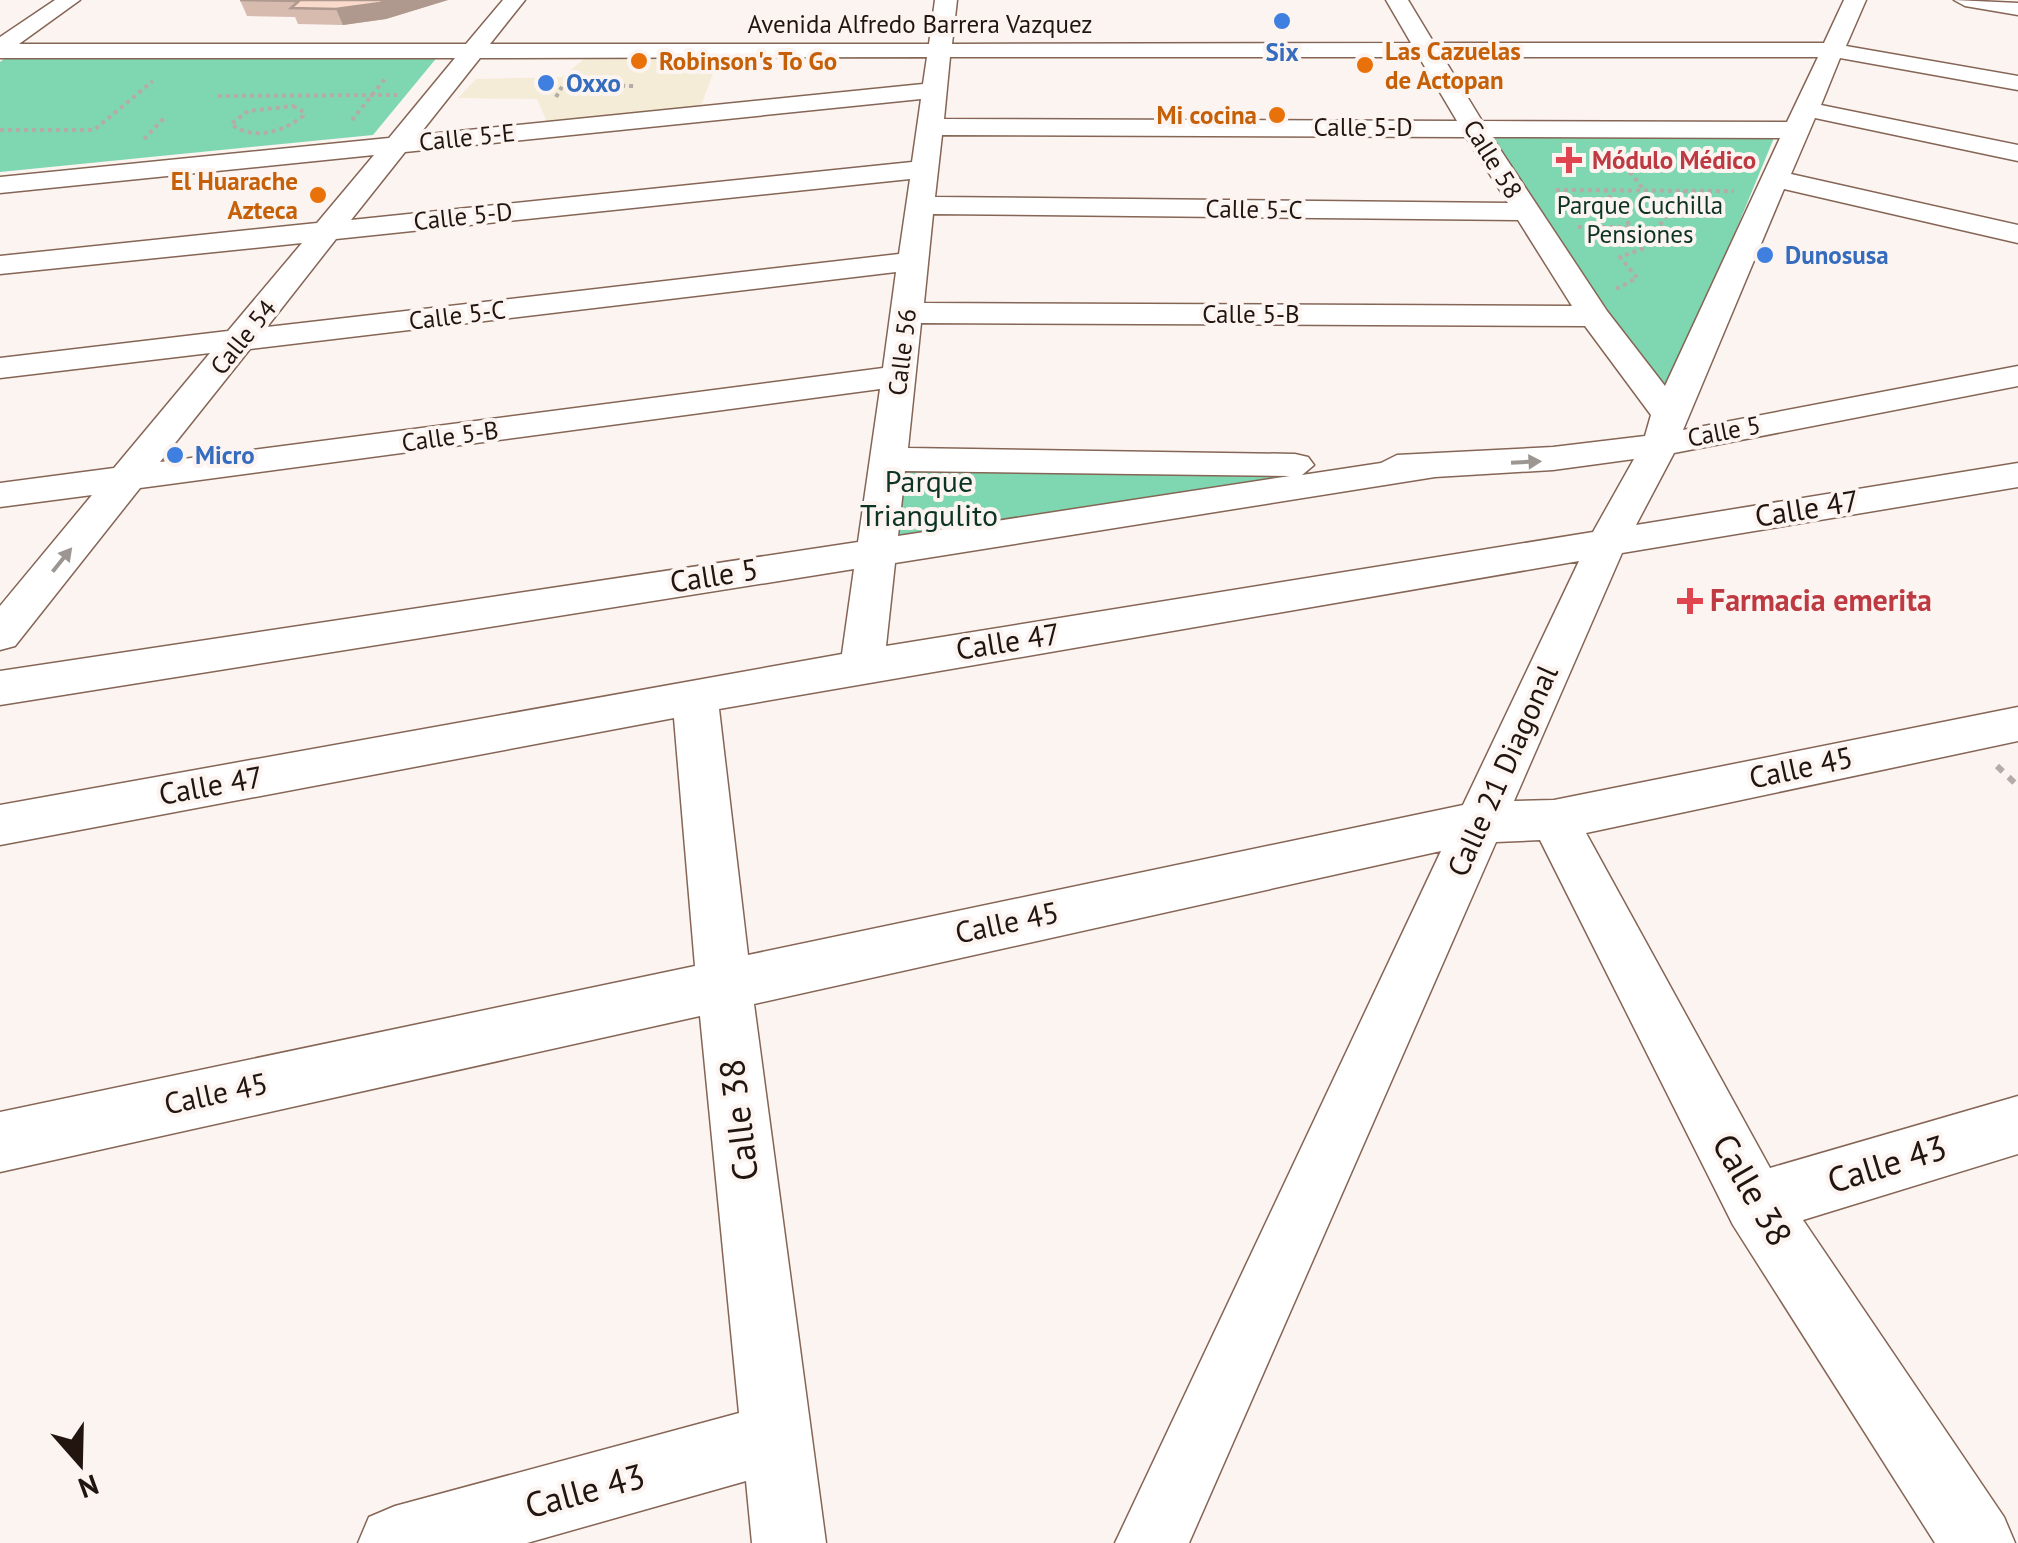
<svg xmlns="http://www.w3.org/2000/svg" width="2018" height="1543" font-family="'PT Sans',sans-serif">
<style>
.commercial{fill:#f4ecd6}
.green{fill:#7fd7b2}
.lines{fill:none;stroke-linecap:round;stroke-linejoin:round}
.minor-casing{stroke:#856555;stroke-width:3}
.path-far1{stroke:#b5aba7;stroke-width:4;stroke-dasharray:4 4;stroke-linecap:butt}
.path{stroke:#b5aba7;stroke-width:6;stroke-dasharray:8 8;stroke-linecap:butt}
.minor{fill:#fff;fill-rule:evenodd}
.wall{fill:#d7bbaf}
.shaded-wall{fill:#af998e}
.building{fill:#fadacb;stroke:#af998e;stroke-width:2.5}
.oneway{fill:#9c9693}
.shop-dot{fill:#3f7fe0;stroke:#fcf4f1;stroke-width:4}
.food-dot{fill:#e8710a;stroke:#fcf4f1;stroke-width:4}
.health-dot{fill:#e0444e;stroke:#fcf4f1;stroke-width:4}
.labels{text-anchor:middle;stroke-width:8;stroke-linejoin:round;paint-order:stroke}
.far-street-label{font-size:25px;fill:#22150f;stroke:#fcf4f1}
.far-food-label{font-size:25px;font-weight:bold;fill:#c56008;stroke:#fcf4f1;text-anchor:start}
.far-shop-label{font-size:25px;font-weight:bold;fill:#366cbe;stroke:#fcf4f1;text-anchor:start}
.far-health-label{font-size:25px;font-weight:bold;fill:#be3a42;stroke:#fcf4f1;text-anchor:start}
.far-park-label{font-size:25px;fill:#0b3425;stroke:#fcf4f1}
.park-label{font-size:30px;fill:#0b3425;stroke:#fcf4f1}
.street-label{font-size:30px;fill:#22150f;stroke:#fcf4f1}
.health-label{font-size:30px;font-weight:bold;fill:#be3a42;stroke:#fcf4f1;text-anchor:start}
.near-street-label{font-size:35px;fill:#22150f;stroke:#fcf4f1}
</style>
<rect width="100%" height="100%" fill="#fcf4f1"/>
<path class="commercial" d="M 721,53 L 700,108 L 548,124 L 537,99 L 458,98 L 476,79 L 562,77 L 589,55 Z"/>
<g class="green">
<path d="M 12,53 L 439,55 L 373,135 L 0,172 L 0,62 Z"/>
<path d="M 1474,129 L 1776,133 L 1666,400 Z"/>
<path d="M 899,466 L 1330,473 L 891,539 Z"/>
</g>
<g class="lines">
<g class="minor-casing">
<g id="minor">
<path d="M 55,0 L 80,0 L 19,44 L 466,44 L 503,0 L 525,0 L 490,44 L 929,44 L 935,0 L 957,0 L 952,44 L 1411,43 L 1386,0 L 1408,0 L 1434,43 L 1824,43 L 1844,0 L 1866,0 L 1846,46 L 2018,76 L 2018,90 L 1840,58 L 1821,105 L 2018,145 L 2018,161 L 1815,118 L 1791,174 L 2018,225 L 2018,243 L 1784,189 L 1683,430 L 2018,366 L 2018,386 L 1674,453 L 1636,525 L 2018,463 L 2018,487 L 1622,553 L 1514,801 L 1554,800 L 2018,707 L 2018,741 L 1586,833 L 1770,1168 L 2018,1096 L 2018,1154 L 1803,1220 L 2004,1517 L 2015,1543 L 1935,1543 L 1733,1225 L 1540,840 L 1496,842 L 1189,1543 L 1115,1543 L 1441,851 L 754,1004 L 826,1543 L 752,1543 L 746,1481 L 527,1543 L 358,1543 L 369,1517 L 395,1506 L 739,1413 L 700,1016 L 0,1172 L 0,1112 L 695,966 L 674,718 L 0,845 L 0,805 L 842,654 L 854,569 L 0,705 L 0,671 L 858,542 L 880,389 L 140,488 L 15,646 L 0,650 L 0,606 L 92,495 L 0,507 L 0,483 L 114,468 L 210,353 L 0,378 L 0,358 L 228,331 L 302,243 L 0,274 L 0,256 L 317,223 L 374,155 L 0,193 L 0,177 L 389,138 L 455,58 L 0,58 L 0,37 ZM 927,57 L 923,84 L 419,135 L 480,58 ZM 950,57 L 1419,57 L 1457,121 L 944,119 ZM 1443,57 L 1818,57 L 1787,122 L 1482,121 ZM 921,99 L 912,162 L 351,220 L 405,152 ZM 942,135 L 1466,137 L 1508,203 L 935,197 ZM 1492,137 L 1780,138 L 1665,386 L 1607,311 ZM 910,179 L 899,254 L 267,327 L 336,239 ZM 933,214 L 1518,220 L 1572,306 L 924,303 ZM 896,272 L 883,368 L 160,462 L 250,349 ZM 921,323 L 1585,326 L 1651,415 L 1645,436 L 1553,447 L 1397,455 L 1381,463 L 1302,475 L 1314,465 L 1308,457 L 1295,454 L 908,448 ZM 1634,459 L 1593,532 L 886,646 L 895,563 L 1435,477 L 1553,470 ZM 905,471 L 1290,476 L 898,536 ZM 1579,561 L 1463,805 L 748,955 L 719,709 Z"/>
<path d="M 1954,0 L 2018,3 L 2018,15 L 1965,6 Z"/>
</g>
</g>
<g class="path-far1">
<path d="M 218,96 L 397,95"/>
<path d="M 556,97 L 563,85 L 637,86"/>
<path d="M 293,106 L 304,112 L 303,116 C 283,132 253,141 231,124 L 248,111 Z"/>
<path d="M 352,120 L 385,79"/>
<path d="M 0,130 L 94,130 L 153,81"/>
<path d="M 144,139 L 165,117"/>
<path d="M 1620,159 L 1643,189"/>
<path d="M 1556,190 L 1734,191"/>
<path d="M 1578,227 L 1631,227 L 1605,191"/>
<path d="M 1616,289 L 1637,278 L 1620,257 L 1642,249 L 1685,191"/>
</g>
<path class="path" d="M 1997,766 L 2018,786"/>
<use href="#minor" class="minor"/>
</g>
<path class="wall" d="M 240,0 L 448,0 L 386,19 L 343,25 L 298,24 L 295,17 L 247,16 Z"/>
<path class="shaded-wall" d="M 390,0 L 448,0 L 386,19 L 343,25 L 336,9 Z"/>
<path class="building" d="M 240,0 L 390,0 L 380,3 L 336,9 L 291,8 L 299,1 Z"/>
<defs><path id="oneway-solid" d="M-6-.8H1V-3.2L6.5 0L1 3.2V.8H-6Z" transform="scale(2.5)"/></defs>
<g class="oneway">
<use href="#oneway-solid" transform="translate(1526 462) rotate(-3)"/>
<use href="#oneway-solid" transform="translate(62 560) rotate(-51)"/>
</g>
<g class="shop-dot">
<circle cx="1282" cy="21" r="10"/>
<circle cx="546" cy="83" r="10"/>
<circle cx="1765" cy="255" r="10"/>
<circle cx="175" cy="455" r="10"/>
</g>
<g class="food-dot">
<circle cx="639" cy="61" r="10"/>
<circle cx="1365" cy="65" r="10"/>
<circle cx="1277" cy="115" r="10"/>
<circle cx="318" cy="195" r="10"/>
</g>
<g class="health-dot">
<path d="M1564 145h10v10h10v10h-10v10h-10v-10h-10v-10h10z"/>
<path d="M1685 586h10v10h10v10h-10v10h-10v-10h-10v-10h10z"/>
</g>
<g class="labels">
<g class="far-street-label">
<text x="920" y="33">Avenida Alfredo Barrera Vazquez</text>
<text x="1363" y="136">Calle 5-D</text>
<text transform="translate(467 137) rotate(-6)" y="9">Calle 5-E</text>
<text transform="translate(1493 159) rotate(58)" y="9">Calle 58</text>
<text transform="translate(1254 209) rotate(1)" y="9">Calle 5-C</text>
<text transform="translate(463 216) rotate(-6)" y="9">Calle 5-D</text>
<text x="1251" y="323">Calle 5-B</text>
<text transform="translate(457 315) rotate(-7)" y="9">Calle 5-C</text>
<text transform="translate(243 337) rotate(-51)" y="9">Calle 54</text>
<text transform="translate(902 352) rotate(-83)" y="9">Calle 56</text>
<text transform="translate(1724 431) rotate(-11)" y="9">Calle 5</text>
<text transform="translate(450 436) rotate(-8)" y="9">Calle 5-B</text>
</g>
<g class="far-food-label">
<text x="1385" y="60">Las Cazuelas<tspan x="1385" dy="29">de Actopan</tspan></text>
<text x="659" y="70">Robinson's To Go</text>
<text x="1257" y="124" text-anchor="end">Mi cocina</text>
<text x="298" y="190" text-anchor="end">El Huarache<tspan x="298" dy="29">Azteca</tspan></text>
</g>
<g class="far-shop-label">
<text x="1282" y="61" text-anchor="middle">Six</text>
<text x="566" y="92">Oxxo</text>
<text x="1785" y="264">Dunosusa</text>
<text x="195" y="464">Micro</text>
</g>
<g class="far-health-label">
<text x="1592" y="169">Módulo Médico</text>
</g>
<g class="far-park-label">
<text x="1640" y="214">Parque Cuchilla<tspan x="1640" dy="29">Pensiones</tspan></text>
</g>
<g class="park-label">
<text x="929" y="492">Parque<tspan x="929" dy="34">Triangulito</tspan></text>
</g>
<g class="street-label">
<text transform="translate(1807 509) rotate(-9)" y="10">Calle 47</text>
<text transform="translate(714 576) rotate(-9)" y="10">Calle 5</text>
<text transform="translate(1008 642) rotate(-9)" y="10">Calle 47</text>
<text transform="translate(1801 768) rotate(-12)" y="10">Calle 45</text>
<text transform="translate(1503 771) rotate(-66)" y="10">Calle 21 Diagonal</text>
<text transform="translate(211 786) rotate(-10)" y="10">Calle 47</text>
<text transform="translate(1007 923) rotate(-12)" y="10">Calle 45</text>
<text transform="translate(216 1094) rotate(-12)" y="10">Calle 45</text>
</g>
<g class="health-label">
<text x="1710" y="611">Farmacia emerita</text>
</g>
<g class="near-street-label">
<text transform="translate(739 1120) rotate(-97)" y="12">Calle 38</text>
<text transform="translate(1887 1164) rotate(-17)" y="12">Calle 43</text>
<text transform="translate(1752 1190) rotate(60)" y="12">Calle 38</text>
<text transform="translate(585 1491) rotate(-15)" y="12">Calle 43</text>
</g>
</g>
<g transform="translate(80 1463) rotate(160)" stroke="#fcf4f1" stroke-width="8" paint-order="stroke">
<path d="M0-8L18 38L0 25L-18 38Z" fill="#22150f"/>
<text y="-15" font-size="28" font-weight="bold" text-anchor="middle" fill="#22150f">N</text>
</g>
</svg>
